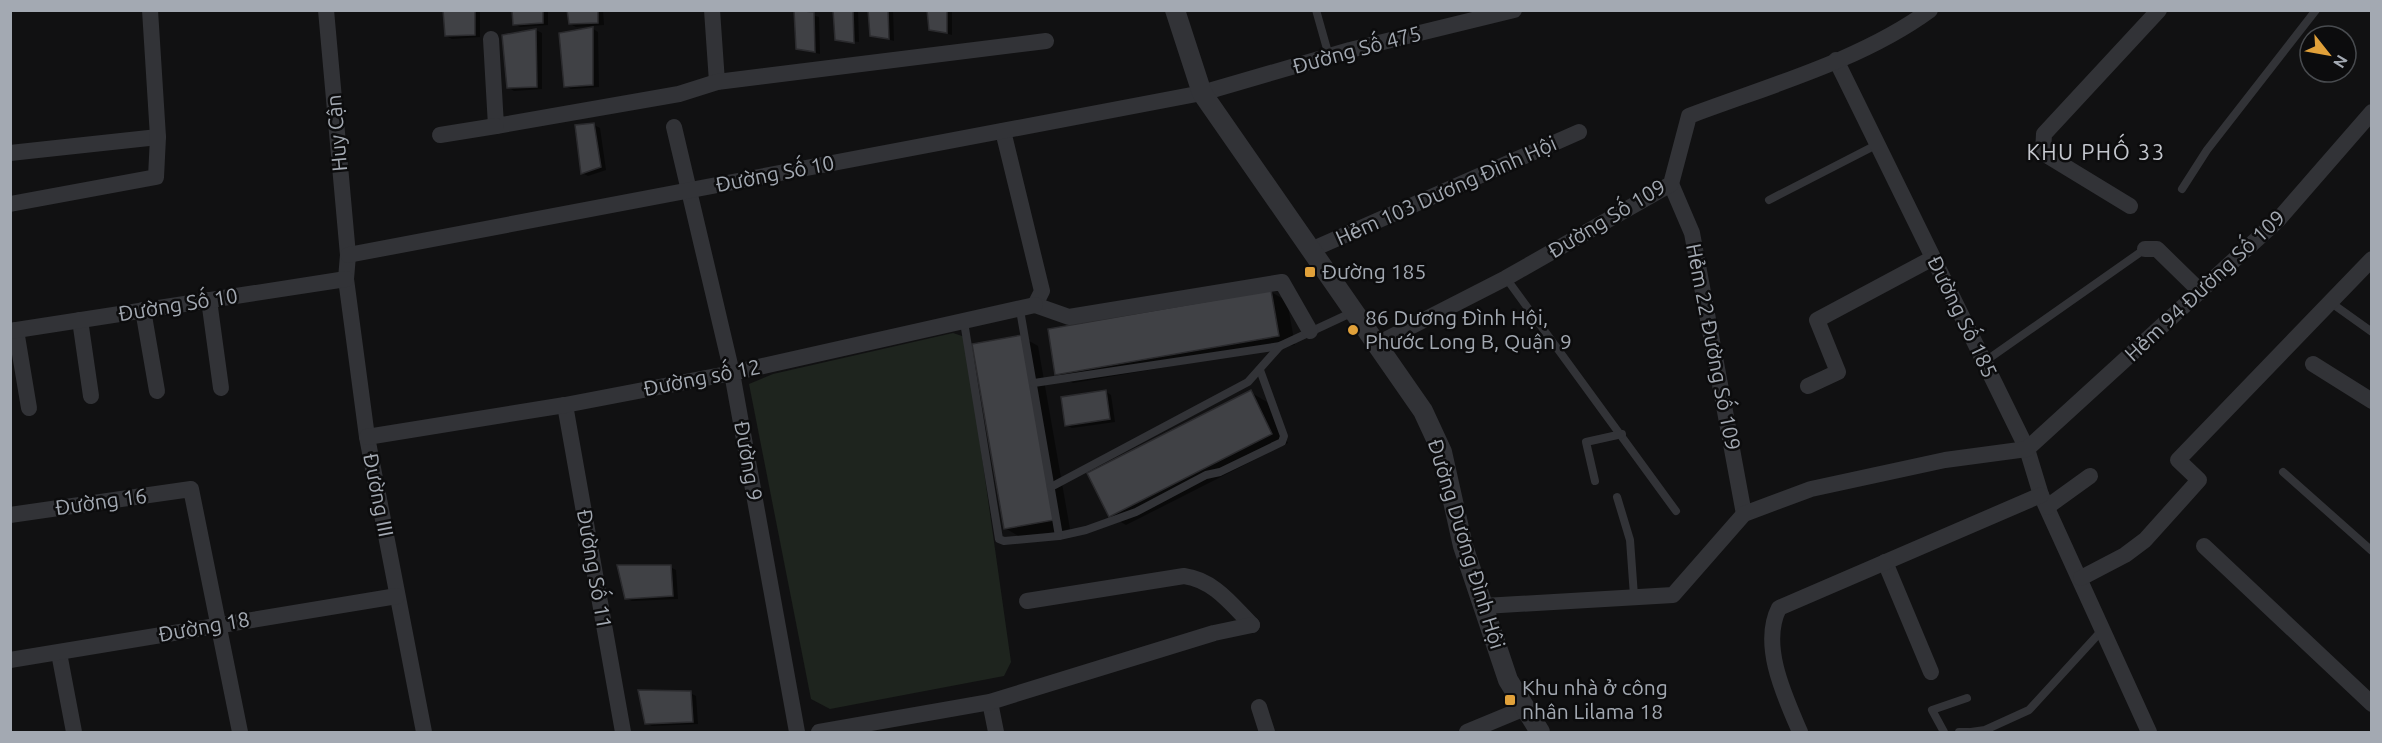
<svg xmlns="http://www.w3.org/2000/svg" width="2382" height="743" font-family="Ubuntu,sans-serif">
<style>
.park{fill:#1e241e}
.shadow{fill:#0007}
.building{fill:#404145;stroke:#2b2b2e;stroke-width:1.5}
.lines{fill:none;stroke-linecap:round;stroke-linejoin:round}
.service{stroke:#323337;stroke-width:8}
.minor{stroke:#323337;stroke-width:16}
.tertiary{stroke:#323337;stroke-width:20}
.poi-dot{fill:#e1a13a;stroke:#0c0c0d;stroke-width:2}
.labels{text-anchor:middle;stroke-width:5;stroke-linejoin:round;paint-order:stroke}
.street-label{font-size:21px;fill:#a3a9b2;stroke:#0c0c0d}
.poi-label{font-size:21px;fill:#a3a9b2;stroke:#0c0c0d;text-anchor:start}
.neighbourhood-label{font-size:22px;letter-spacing:1.5px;fill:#c4c7ce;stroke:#0c0c0d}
</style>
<rect width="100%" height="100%" fill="#111112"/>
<path class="park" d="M 953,333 L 965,337 L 1011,662 L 1004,676 L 830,709 L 811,699 L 749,384 L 773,374 Z"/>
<g class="shadow">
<path d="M 444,10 L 480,10 L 480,37 L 452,39 L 446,36 Z"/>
<path d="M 514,10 L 548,10 L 548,25 L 520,27 L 515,24 Z"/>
<path d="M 569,10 L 603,10 L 604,25 L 576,27 L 570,24 Z"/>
<path d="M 795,10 L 819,17 L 820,54 L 798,48 Z"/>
<path d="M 834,10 L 858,10 L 859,42 L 836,39 Z"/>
<path d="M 870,10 L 893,10 L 894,41 L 872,35 Z"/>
<path d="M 929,10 L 952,10 L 952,35 L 930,29 Z"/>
<path d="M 593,29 L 598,32 L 599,87 L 571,89 L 565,86 L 561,34 Z"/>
<path d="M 536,30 L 542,33 L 542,89 L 514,91 L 508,87 L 504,36 Z"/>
<path d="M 594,125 L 600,128 L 606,170 L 588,176 L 582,173 Z"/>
<path d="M 1271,292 L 1287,301 L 1295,345 L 1073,383 L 1057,374 Z"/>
<path d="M 1022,337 L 1038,346 L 1070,529 L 1022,538 L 1005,528 Z"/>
<path d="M 1106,392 L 1111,395 L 1115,422 L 1072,428 L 1066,425 Z"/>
<path d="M 1250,392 L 1267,402 L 1288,443 L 1126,525 L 1110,516 Z"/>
<path d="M 670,567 L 676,570 L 678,599 L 632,601 L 626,598 Z"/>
<path d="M 690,693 L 696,696 L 698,724 L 652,726 L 646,723 Z"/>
</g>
<g class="building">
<path d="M 443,10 L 475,10 L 475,35 L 445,36 Z"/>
<path d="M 512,10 L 543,10 L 543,23 L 513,25 Z"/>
<path d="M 567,10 L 598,10 L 598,23 L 569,24 Z"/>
<path d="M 794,10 L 814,12 L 815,52 L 796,49 Z"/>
<path d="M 833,10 L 853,10 L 854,43 L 835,40 Z"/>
<path d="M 868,10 L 888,10 L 889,39 L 870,36 Z"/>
<path d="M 927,10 L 947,10 L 947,33 L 929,30 Z"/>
<path d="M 593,27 L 593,85 L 564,87 L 559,33 Z"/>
<path d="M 536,29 L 537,87 L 507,88 L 502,35 Z"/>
<path d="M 594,123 L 601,167 L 581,174 L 575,125 Z"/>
<path d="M 1271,290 L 1279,336 L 1055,375 L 1048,329 Z"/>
<path d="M 1022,335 L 1054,520 L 1004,529 L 972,344 Z"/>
<path d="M 1106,390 L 1110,419 L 1065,426 L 1061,397 Z"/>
<path d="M 1251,390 L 1272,434 L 1109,517 L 1087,473 Z"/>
<path d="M 617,565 L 671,565 L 673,596 L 625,599 Z"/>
<path d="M 638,690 L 691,691 L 693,722 L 645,724 Z"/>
</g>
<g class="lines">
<g class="service">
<path d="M 1316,10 L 1329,56"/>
<path d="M 2182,189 L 2207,150 L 2316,10"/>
<path d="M 1769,200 L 1878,144"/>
<path d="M 1506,278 L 1676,511"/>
<path d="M 2330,302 L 2372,332"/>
<path d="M 1020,310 L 1059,536 L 1086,530 L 1136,512 L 1206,475 L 1220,472 L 1282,442 L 1284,436 L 1260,370"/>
<path d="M 964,322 L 999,539 L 1004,541 L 1059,536"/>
<path d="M 1984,362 L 2145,249"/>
<path d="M 1034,383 L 1280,346 L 1353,312"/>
<path d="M 2283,472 L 2372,551"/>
<path d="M 1595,481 L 1586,442 L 1622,434"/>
<path d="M 1051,487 L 1248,382 L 1280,346"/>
<path d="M 1617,497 L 1630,540 L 1634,596"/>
<path d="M 1944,732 L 1932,710 L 1967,698"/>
<path d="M 1959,732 L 1969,732"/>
<path d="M 1971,732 L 1985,730 L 2029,710 L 2104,628"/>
</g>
<g class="minor">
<path d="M 326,10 L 348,255 L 346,279 L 367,437 L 424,732"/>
<path d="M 712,10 L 717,82"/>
<path d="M 491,39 L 496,126 L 679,94 L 717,82 L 1046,41"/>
<path d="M 1836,60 L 2027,449 L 2041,495 L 2149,732"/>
<path d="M 674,127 L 732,373 L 797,732"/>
<path d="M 1003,131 L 1042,291 L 1035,305"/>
<path d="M 440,135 L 496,126"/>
<path d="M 10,153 L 158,137"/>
<path d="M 1671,184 L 1692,233 L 1744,514"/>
<path d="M 10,204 L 156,177 L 158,137 L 150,10"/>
<path d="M 2130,206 L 2043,153 L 2044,134 L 2159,10"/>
<path d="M 1313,249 L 1579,132"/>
<path d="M 2145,249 L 2157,249 L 2201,292"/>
<path d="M 348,255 L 1202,93 L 1350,50 L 1514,10"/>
<path d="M 209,300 L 221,388"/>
<path d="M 1035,305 L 1069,317 L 1282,282 L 1310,331"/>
<path d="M 143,310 L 157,391"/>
<path d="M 80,320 L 91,396"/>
<path d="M 16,330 L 29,408"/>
<path d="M 10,331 L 346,279"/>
<path d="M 1377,344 L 1506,278 L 1671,184 L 1689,116 C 1768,86 1862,60 1930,10"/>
<path d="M 2313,364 L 2372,401"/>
<path d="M 1808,386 L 1838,372 L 1817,320 L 1933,258"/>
<path d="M 565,405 L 623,732"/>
<path d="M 367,437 L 565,405 L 732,373 L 1035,305"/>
<path d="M 2047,507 L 2090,476"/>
<path d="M 10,515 L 191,489 L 240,732"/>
<path d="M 2204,546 L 2372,704"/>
<path d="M 1885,562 L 1931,672"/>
<path d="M 2081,578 L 2125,555 L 2145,540 L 2199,480 L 2178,460 L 2372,259"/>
<path d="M 1027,601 L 1184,576 C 1214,580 1232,605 1252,625"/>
<path d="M 1484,606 L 1673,595 L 1744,514 L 1811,489 L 1945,460 L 2027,449 L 2278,220 L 2372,112"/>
<path d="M 59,653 L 74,732"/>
<path d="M 10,660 L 397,596"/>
<path d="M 990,702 L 996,732"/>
<path d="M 1259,707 L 1267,732"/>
<path d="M 819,732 L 990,702 L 1214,633 L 1252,625"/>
<path d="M 1467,732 L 1525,708"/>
<path d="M 1800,732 C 1785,697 1760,645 1779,608 L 2041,495"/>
</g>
<path class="tertiary" d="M 1175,10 L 1202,93 L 1423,411 L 1442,452 L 1463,546 L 1508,680 L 1540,732"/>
</g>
<g class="poi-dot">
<rect x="1304" y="266" width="12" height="12" rx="3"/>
<circle cx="1353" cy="330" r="6"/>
<rect x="1504" y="694" width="12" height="12" rx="3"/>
</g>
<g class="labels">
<g class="street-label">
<text transform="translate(1357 50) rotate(-15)" y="7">Đường Số 475</text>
<text transform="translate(337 133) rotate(-95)" y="7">Huy Cận</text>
<text transform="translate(775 174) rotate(-11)" y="7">Đường Số 10</text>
<text transform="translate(1446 191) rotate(-24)" y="7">Hẻm 103 Dương Đình Hội</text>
<text transform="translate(1607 219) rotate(-31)" y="7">Đường Số 109</text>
<text transform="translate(2205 286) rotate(-43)" y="7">Hẻm 94 Đường Số 109</text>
<text transform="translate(178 305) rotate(-9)" y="7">Đường Số 10</text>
<text transform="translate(1962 317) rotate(64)" y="7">Đường Số 185</text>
<text transform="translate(1713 347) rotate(79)" y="7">Hẻm 22 Đường Số 109</text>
<text transform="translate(702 378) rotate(-11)" y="7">Đường số 12</text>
<text transform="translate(748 461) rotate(80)" y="7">Đường 9</text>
<text transform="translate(378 495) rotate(79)" y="7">Đường III</text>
<text transform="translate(101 502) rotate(-8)" y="7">Đường 16</text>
<text transform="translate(1466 544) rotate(73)" y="7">Đường Dương Đình Hội</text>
<text transform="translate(594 569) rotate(80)" y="7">Đường Số 11</text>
<text transform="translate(204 627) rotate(-10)" y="7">Đường 18</text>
</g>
<g class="poi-label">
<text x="1322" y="279">Đường 185</text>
<text x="1365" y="325">86 Dương Đình Hội,<tspan x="1365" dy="24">Phước Long B, Quận 9</tspan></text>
<text x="1522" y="695">Khu nhà ở công<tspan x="1522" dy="24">nhân Lilama 18</tspan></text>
</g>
<g class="neighbourhood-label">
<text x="2096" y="160">KHU PHỐ 33</text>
</g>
</g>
<rect width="2382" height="743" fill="none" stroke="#a3a9b2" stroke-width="24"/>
<g transform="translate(2328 54) rotate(121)"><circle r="28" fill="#0c0c0d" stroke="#484b4f" stroke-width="1.5"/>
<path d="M0-4.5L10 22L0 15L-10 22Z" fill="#e1a13a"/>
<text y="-9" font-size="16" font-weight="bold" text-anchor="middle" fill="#a3a9b2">N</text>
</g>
</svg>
